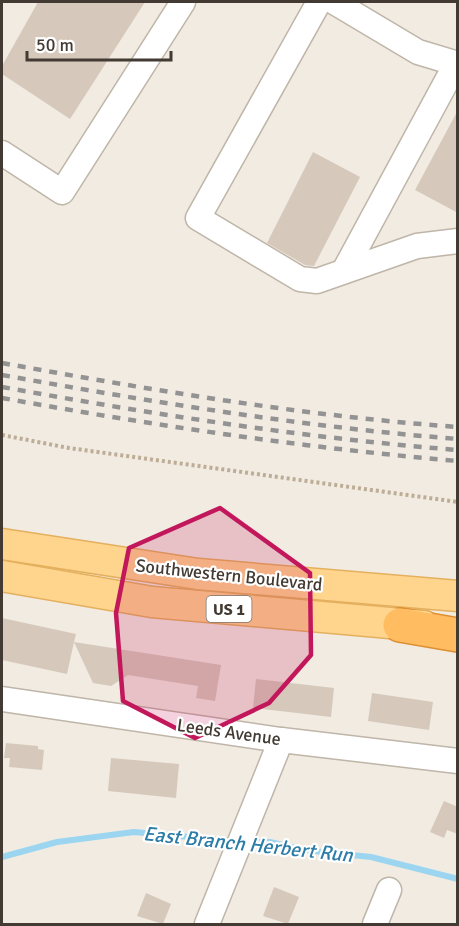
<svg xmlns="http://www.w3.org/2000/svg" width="459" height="926" font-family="Signika,sans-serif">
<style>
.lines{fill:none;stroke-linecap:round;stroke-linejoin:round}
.stream{stroke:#9cd5f0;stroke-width:6}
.building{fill:#d6c9bb}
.minor-casing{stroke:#bfb5a8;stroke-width:27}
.major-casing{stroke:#e4b05e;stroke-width:33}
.highway-casing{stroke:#de8f30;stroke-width:36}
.path{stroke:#bead96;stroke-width:4;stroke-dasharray:3 3;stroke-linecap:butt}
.minor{stroke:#fff;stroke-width:24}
.major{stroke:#ffd58e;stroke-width:30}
.highway{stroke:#ffbc60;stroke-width:33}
.rail{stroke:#939393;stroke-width:4.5;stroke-dasharray:8 8;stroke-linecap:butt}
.marked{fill:#c2185b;fill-opacity:0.2;stroke:#c2185b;stroke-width:4.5;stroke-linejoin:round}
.labels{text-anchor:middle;stroke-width:4.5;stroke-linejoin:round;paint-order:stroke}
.shield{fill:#fff;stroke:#7b7670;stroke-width:1.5}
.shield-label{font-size:16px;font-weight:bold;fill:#433b33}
.street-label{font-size:18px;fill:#433b33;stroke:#fff}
.water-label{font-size:20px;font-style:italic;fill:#2b7ca6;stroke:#fff}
</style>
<rect width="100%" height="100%" fill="#f1ebe2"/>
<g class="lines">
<g class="stream">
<path d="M 245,841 L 270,842 L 304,850 L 371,857 L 458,879"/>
<path d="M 2,857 L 57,842 L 134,832 L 235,841"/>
</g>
</g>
<g class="building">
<path d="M 38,2 L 145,2 L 70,119 L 2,74 L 2,66 Z"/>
<path d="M 458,110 L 458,213 L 415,190 Z"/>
<path d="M 313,152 L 360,177 L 314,266 L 305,265 L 267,243 Z"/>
<path d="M 2,618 L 76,634 L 74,642 L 221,665 L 215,701 L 196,698 L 198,686 L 128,675 L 111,686 L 93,683 L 74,642 L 67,674 L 2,660 Z"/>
<path d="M 256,679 L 334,688 L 331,717 L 253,708 Z"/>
<path d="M 372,693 L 433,702 L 429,730 L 368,721 Z"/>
<path d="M 6,743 L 38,746 L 38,749 L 44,750 L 42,770 L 9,767 L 10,758 L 4,758 Z"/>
<path d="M 111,758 L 179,764 L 176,798 L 108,791 Z"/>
<path d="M 444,801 L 458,807 L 458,834 L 447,830 L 444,838 L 430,832 Z"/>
<path d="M 274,887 L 299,897 L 288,924 L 263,916 Z"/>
<path d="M 146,893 L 171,904 L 163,924 L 137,916 Z"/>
</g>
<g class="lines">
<g class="minor-casing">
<g id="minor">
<path d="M 319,2 L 198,218 L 300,279 L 317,281 L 417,246 L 458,241"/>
<path d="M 334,2 L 418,52 L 458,64"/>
<path d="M 2,153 L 62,192 L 183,2"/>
<path d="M 344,271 L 456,64"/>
<path d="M 2,699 L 281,740 L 458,761"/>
<path d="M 207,924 L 281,740"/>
<path d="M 375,924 L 389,890"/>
</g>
</g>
<g class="major-casing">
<g id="major">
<path d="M 2,544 L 198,574 L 458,596"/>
<path d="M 2,576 L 152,602 L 424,626"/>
</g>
</g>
<g class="highway-casing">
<path id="highway" d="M 400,625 L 458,635"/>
</g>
<path class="path" d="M 2,435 L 69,448 L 458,502"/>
<use href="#minor" class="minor"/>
<use href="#major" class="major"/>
<use href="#highway" class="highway"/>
<g class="rail">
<path d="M 2,363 C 152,390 304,416 458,427"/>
<path d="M 2,375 C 152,402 305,427 458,439"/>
<path d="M 2,387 C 152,414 305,438 458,450"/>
<path d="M 2,398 C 152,425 305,448 458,461"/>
</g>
</g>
<path class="marked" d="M 220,508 L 310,573 L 311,655 L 269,703 L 195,738 L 123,701 L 116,613 L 129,548 Z"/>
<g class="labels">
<rect class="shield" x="206.5" y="596" width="45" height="26" rx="4.5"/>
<g class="shield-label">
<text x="229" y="615">US 1</text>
</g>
<g class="street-label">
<text transform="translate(229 575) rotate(6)" y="6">Southwestern Boulevard</text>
<text transform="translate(229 732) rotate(8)" y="6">Leeds Avenue</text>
</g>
<g class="water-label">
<text transform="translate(248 844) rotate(6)" y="7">East Branch Herbert Run</text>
</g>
</g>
<rect width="459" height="926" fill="none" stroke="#433b33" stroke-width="6"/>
<path d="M27 51v9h144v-9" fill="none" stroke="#433b33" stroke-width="3"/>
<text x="36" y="51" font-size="18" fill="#433b33" stroke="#ffffff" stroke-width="4.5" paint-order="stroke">50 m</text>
</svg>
